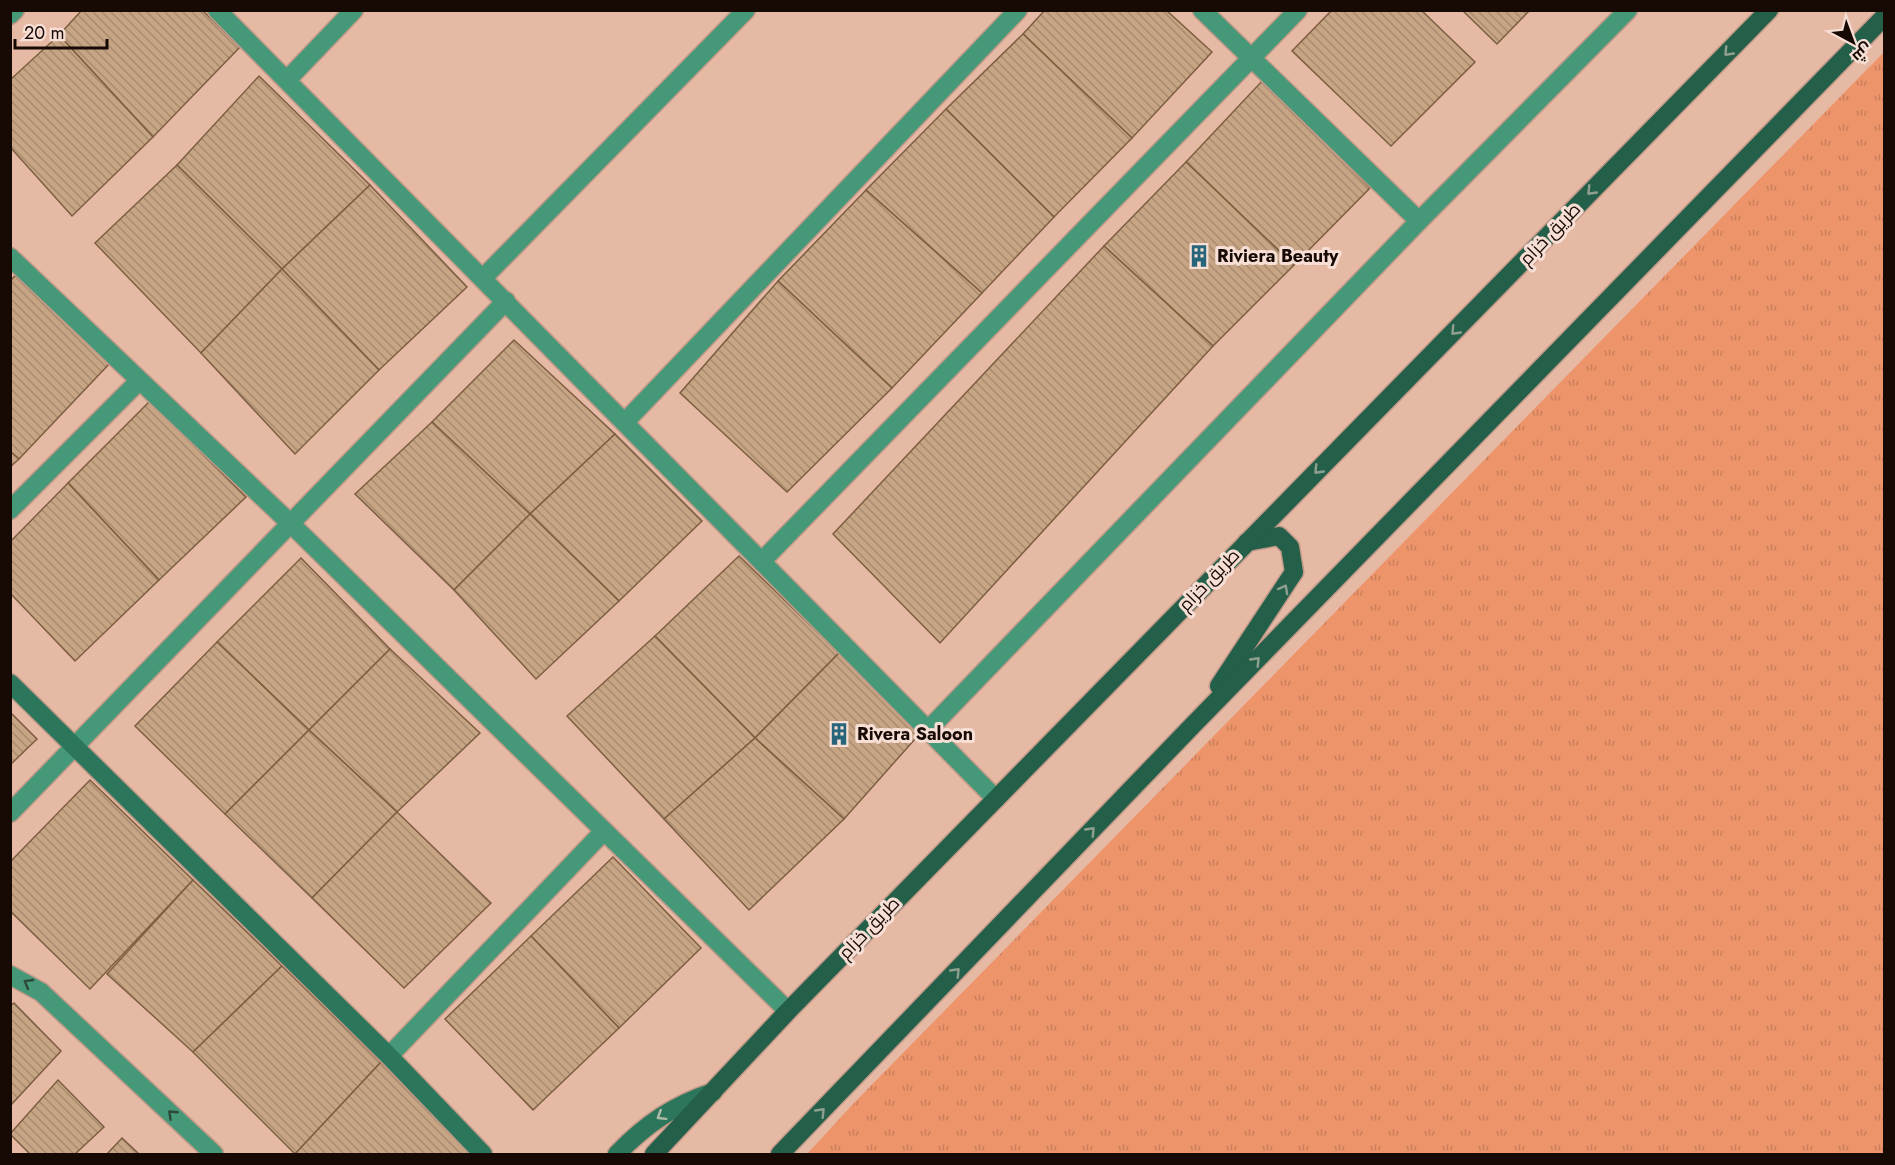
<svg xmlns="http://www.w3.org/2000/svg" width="1895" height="1165" font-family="Jost,Cairo,sans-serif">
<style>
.grass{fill:url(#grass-tufts)}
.building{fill:url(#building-back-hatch);stroke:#7d5e40;stroke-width:1.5}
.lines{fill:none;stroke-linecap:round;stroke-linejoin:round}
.street-casing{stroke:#c19988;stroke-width:21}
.secondary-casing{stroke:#c19988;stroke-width:21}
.primary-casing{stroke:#c19988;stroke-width:21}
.street{stroke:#459878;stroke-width:18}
.secondary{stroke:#2c775b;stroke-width:18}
.primary{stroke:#245f49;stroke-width:18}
.oneway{stroke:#8e9f8f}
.oneway2{stroke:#2c4938}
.oneway3{stroke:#b0bbaa}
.labels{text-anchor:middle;stroke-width:6;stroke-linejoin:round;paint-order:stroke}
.street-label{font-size:18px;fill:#170904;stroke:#f7dfd5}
.poi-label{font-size:18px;font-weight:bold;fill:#170904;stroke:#f7dfd5;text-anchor:start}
</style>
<defs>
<pattern id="grass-tufts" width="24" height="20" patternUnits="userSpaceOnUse" patternTransform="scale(1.5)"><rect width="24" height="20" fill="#ed946a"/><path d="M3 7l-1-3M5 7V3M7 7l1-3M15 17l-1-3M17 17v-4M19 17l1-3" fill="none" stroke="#ca7e5a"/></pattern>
<pattern id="building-back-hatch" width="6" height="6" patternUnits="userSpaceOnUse" patternTransform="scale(1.5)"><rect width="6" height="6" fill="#c6a484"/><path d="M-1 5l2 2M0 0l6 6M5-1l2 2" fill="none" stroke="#a98c70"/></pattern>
</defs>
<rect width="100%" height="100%" fill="#e6b9a5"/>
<path class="grass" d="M 1884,52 L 1884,1154 L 807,1154 L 854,1103 Z"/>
<g class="building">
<path d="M 82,10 L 202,10 L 240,47 L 153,137 L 59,35 Z"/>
<path d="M 1045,10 L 1166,10 L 1212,52 L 1132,138 L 1023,34 Z"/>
<path d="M 1332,10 L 1421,10 L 1475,62 L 1391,146 L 1292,51 Z"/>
<path d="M 1462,10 L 1530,10 L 1497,44 Z"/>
<path d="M 1023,34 L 1132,138 L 1054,217 L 946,109 Z"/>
<path d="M 59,35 L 153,137 L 72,216 L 10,147 L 10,80 Z"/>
<path d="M 259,76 L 370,185 L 282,269 L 177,165 Z"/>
<path d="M 1264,79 L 1370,188 L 1294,265 L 1186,162 Z"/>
<path d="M 946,109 L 1054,217 L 982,293 L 866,190 Z"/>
<path d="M 1186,162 L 1294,265 L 1213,346 L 1104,246 Z"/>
<path d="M 177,165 L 282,269 L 201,353 L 95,243 Z"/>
<path d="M 370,185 L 467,287 L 379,370 L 282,269 Z"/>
<path d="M 866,190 L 982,293 L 892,388 L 778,281 Z"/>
<path d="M 1104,246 L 1213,346 L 940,643 L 833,534 Z"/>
<path d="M 282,269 L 379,370 L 295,454 L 201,353 Z"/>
<path d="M 18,273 L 111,362 L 19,459 L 10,451 L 10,281 Z"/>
<path d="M 778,281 L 892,388 L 787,492 L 680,393 Z"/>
<path d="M 514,340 L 615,434 L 530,514 L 432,422 Z"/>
<path d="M 150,401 L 246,497 L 159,580 L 68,483 Z"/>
<path d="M 432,422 L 530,514 L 454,590 L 355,494 Z"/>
<path d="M 615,434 L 702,521 L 619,601 L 530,514 Z"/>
<path d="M 10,451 L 19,459 L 10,467 Z"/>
<path d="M 68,483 L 159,580 L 75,661 L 10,593 L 10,542 Z"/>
<path d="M 530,514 L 619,601 L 536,679 L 454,590 Z"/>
<path d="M 739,556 L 839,653 L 755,738 L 655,636 Z"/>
<path d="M 301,558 L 390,649 L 309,730 L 217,642 Z"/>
<path d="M 655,636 L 755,738 L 664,819 L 567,716 Z"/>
<path d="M 217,642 L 309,730 L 225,814 L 135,726 Z"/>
<path d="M 390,649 L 480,733 L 397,812 L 309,730 Z"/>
<path d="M 839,653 L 923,730 L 844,819 L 755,738 Z"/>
<path d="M 10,712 L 37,739 L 10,765 Z"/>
<path d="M 309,730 L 397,812 L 312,898 L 225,814 Z"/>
<path d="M 755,738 L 844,819 L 749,910 L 664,819 Z"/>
<path d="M 90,780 L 193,880 L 90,989 L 10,911 L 10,862 Z"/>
<path d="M 397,812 L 491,903 L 404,988 L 312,898 Z"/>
<path d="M 613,857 L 701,948 L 619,1028 L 531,936 Z"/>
<path d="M 193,880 L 282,966 L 193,1052 L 107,974 Z"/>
<path d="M 531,936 L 619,1028 L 533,1110 L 445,1019 Z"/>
<path d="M 282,966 L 381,1062 L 295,1154 L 193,1052 Z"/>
<path d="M 14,1003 L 61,1051 L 10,1106 L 10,1006 Z"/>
<path d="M 381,1062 L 472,1154 L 295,1154 Z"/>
<path d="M 58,1080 L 104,1127 L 75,1154 L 30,1154 L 10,1134 Z"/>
<path d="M 122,1138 L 139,1154 L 107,1154 Z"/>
</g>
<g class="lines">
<g class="street-casing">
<g id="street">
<path d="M 217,10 L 996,799"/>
<path d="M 10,15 L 15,10"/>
<path d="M 288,79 L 354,10"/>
<path d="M 1419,221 L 1628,10"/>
<path d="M 10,257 L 291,524 L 788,1011"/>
<path d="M 483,278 L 746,10"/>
<path d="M 625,422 L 1018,10"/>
<path d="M 10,510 L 139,381"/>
<path d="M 762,561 L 1298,10"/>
<path d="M 928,730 L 1419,221 L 1202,10"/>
<path d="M 10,813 L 506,301"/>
<path d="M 10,975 L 41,992 L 214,1154"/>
<path d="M 389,1056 L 604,831"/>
</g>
</g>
<g class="secondary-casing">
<g id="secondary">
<path d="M 10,683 L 389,1056 L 483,1154"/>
<path d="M 617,1154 C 646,1124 674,1105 713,1092"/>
</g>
</g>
<g class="primary-casing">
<g id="primary">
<path d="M 1219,686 L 1294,572 L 1290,547 L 1279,536 L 1247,542"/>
<path d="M 654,1154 L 788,1011 L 1769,10"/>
<path d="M 780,1154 L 1193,725 L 1884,17"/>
</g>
</g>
<use href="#street" class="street"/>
<use href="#secondary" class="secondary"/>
<use href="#primary" class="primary"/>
</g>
<defs><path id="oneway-chevron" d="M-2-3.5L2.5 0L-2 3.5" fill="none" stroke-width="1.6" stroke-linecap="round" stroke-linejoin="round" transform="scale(1.5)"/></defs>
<g class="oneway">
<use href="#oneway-chevron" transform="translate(1728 52) rotate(134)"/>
<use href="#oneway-chevron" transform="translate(1591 191) rotate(134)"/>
<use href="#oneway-chevron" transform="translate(1455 331) rotate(134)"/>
<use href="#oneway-chevron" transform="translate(1318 470) rotate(134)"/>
<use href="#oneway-chevron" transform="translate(1284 589) rotate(-61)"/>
<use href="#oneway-chevron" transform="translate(1256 661) rotate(-46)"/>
<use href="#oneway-chevron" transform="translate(1091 831) rotate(-46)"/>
<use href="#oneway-chevron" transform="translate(956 972) rotate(-46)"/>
<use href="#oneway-chevron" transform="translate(821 1112) rotate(-46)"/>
</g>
<g class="oneway2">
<use href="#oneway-chevron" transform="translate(28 983) rotate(-150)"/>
<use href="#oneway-chevron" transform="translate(172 1114) rotate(-137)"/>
</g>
<use class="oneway3" href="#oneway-chevron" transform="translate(661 1116) rotate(148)"/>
<defs>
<g id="building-bare" transform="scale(1.8)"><path d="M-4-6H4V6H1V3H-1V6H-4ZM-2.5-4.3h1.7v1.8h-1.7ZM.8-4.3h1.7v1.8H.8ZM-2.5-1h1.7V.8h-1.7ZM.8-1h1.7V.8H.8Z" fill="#27657b" stroke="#f7dfd5" stroke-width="2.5" paint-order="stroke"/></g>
</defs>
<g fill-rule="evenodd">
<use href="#building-bare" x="1199" y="256"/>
<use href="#building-bare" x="839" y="734"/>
</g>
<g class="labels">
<g class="street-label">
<text transform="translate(1550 234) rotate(-46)" y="6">طريق خزام</text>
<text transform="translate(1209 580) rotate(-46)" y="6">طريق خزام</text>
<text transform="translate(869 928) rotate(-46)" y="6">طريق خزام</text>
</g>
<g class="poi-label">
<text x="1217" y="262">Riviera Beauty</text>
<text x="857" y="740">Rivera Saloon</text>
</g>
</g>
<rect width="1895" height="1165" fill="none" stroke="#170904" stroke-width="24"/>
<g transform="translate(1853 42) rotate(139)" stroke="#f7dfd5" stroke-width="4.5" paint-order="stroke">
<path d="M0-4.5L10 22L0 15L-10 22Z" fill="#170904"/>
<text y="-9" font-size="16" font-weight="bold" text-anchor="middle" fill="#170904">ش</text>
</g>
<path d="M15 39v9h92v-9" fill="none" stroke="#170904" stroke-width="3"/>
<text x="24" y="39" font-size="18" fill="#170904" stroke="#f7dfd5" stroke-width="4.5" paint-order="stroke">20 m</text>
</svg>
